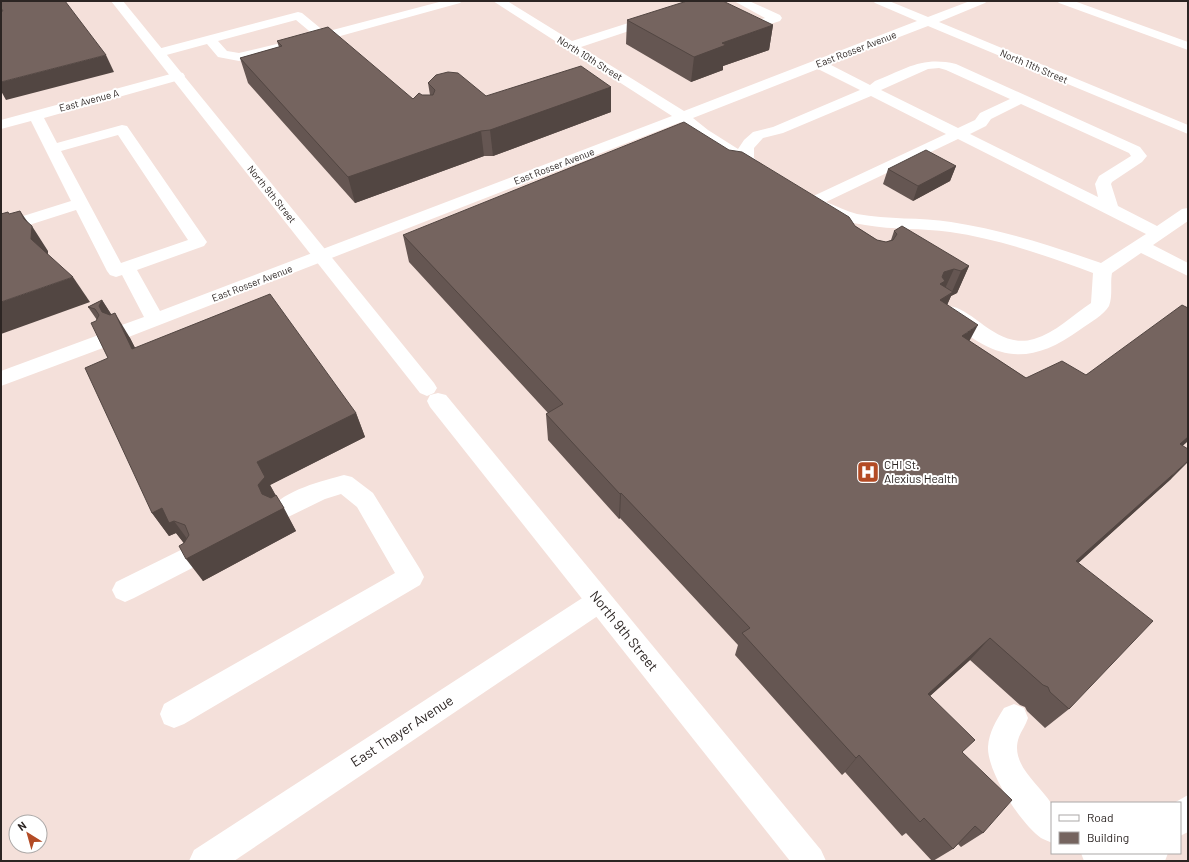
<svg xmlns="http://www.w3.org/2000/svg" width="1189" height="862" font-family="Barlow,sans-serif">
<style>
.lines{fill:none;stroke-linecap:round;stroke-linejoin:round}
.minor{fill:#fff;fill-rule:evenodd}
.major{fill:#fff;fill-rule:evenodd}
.wall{fill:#655652}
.shaded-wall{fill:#524642}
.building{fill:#75645f;stroke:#524642}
.labels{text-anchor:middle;stroke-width:4;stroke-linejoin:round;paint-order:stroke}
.far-street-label{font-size:10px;fill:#2c2523;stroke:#fff}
.poi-label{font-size:12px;fill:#2c2523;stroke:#fff;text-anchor:start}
.near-street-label{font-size:14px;fill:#2c2523;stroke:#fff}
</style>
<rect width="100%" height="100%" fill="#f4e0da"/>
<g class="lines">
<g class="minor">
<path d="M 443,1 L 462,1 L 460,3 L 275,54 L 239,61 L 218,57 L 207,44 L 159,57 L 153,53 L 154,50 L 298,12 L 302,13 L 325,32 ZM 296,20 L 314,35 L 239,53 L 227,51 L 218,41 Z"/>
<path d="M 493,1 L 507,1 L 572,41 L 697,1 L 715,1 L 713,3 L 581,47 L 684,111 L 917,21 L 875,3 L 873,1 L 889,1 L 928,17 L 970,1 L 987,1 L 985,3 L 939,22 L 1188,125 L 1188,134 L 928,26 L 829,64 L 870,85 L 875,81 C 906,69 922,56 956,64 L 1140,147 L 1147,156 L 1142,162 L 1112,182 L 1111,184 L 1118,206 L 1157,226 L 1182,209 L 1188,208 L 1188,221 L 1153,245 L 1188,263 L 1188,276 L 1141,253 L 1112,273 C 1110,283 1113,296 1109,306 C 1104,315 1089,323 1081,329 C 1026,369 994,359 945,317 L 942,312 L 945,307 C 969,301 995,351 1034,339 C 1055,333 1073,315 1091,303 L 1093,273 C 1047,256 999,239 950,232 C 922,228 893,230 865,225 C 852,223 822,217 814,207 L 807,205 L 805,202 L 807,199 L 946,134 L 871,96 L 783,133 L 763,138 L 754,148 L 754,158 L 763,166 L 761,169 L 749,169 L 698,136 L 681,122 L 126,338 L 119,336 L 116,331 L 119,326 L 144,317 L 122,275 L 116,277 L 110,275 L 107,271 L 76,210 L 1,234 L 1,223 L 71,201 L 31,121 L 1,129 L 1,120 L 178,72 L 183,73 L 185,76 L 183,79 L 44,118 L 57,143 L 122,125 L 127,126 L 207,242 L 204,246 L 137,270 L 160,311 L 672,116 ZM 939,68 L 946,70 L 1010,99 L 980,113 L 975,120 L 958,128 L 881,90 L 928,69 ZM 818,69 L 860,90 L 773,127 L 753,132 L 744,140 L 738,149 L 708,130 L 693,118 ZM 1021,104 L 1129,153 L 1131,156 L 1099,176 L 1095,184 L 1098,197 L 970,134 L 986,126 L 991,119 ZM 118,135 L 188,240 L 121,263 L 61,151 ZM 958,139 L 1146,234 L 1101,263 C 1052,246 1003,230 951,222 C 920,217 888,220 857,214 C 846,211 837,206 826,202 Z"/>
<path d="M 734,1 L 749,1 L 780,15 L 782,18 L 780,21 L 749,31 L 733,28 L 731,25 L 733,22 L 748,23 L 765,18 Z"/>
<path d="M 1057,1 L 1074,1 L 1188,42 L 1188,50 L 1059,3 Z"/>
<path d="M 104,333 L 111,335 L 114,340 L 111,345 L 1,386 L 1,371 Z"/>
<path d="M 344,475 L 352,477 L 373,493 L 420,569 L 424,577 L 420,585 L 184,724 L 174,728 L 164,724 L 160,714 L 164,704 L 395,573 L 357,507 L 341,494 L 325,499 L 284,519 L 276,516 L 272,509 C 281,491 325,480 344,475 Z"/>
<path d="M 191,545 L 200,548 L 204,556 L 200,564 L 134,598 L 125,602 L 116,598 L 112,590 L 116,582 Z"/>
<path d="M 599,589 L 608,593 L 612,601 L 608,609 L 234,861 L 189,861 L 194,850 L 590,593 Z"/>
<path d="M 1014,704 L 1024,708 L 1028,718 C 1026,725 1021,731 1019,737 C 1009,764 1039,784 1051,803 C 1054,809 1052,835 1052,843 C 1049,841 1044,840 1041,838 C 1021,824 987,772 988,747 C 989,732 996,721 1004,708 Z"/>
<path d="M 1188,795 L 1188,832 L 1180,836 L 1180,803 L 1174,803 Z"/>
<path d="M 1081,853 L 1168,853 L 1165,861 L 1084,861 Z"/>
</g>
<g class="major">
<path d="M 111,1 L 123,1 L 434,383 L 437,388 L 434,393 L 427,396 L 420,393 Z"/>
<path d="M 438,393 L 446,395 L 821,850 L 826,861 L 790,861 L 430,407 L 427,401 L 430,395 Z"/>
</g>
</g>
<g class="wall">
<path d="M 627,20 L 773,25 L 769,50 L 723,66 L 723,70 L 691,82 L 626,44 Z"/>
<path d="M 277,41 L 413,99 L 422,95 L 430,95 L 428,83 L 486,96 L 611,87 L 611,112 L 493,156 L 484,156 L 355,203 L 248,83 L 240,58 L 279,47 Z"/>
<path d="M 956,166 L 950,181 L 913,201 L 883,184 L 888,169 Z"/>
<path d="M 855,226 L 877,240 L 886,242 L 891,240 L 894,231 L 969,266 L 957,293 L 951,296 L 947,305 L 969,341 L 1026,378 L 1086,375 L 1188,308 L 1188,441 L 1182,446 L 1171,479 L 1078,563 L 1069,709 L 1045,728 L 1027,711 L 1025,707 L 1020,705 L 970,660 L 930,696 L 962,752 L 983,833 L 961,847 L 958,844 L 953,849 L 933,861 L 932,861 L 906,833 L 902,836 L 845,772 L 842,775 L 735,655 L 738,645 L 620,518 L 619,519 L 548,440 L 546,414 L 548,413 L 409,262 L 403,235 Z"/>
<path d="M 102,300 L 111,314 L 130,338 L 135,348 L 356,413 L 365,437 L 270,485 L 296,531 L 203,581 L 184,543 L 176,533 L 169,536 L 152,513 L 108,358 L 96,321 L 97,320 L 88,307 Z"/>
</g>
<g class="shaded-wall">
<path d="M 773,25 L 769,50 L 723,66 L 723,70 L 691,82 L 694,57 L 722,43 Z"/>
<path d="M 106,55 L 114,72 L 6,100 L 1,91 L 1,82 Z"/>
<path d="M 611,87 L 611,112 L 493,156 L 490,130 Z"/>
<path d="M 481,131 L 484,156 L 355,203 L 348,177 Z"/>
<path d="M 956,166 L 950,181 L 913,201 L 918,186 Z"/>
<path d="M 20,211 L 32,228 L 32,226 L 48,251 L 48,264 L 31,239 Z"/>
<path d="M 969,266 L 957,293 L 951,296 L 941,319 L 940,300 L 951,294 L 961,271 Z"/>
<path d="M 954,269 L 942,295 L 933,308 L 944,272 Z"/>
<path d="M 73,277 L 90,302 L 1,334 L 1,302 Z"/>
<path d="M 102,300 L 118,325 L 102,312 L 99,306 Z"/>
<path d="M 115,313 L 130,338 L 148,373 L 132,349 Z"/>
<path d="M 978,325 L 964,351 L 962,336 Z"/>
<path d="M 356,413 L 365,437 L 270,485 L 278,500 L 284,508 L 296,531 L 203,581 L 186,559 L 262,494 L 258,485 L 257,462 Z"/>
<path d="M 1188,437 L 1188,441 L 1156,470 L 1180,444 Z"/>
<path d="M 1188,461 L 1188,462 L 1171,479 L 1054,585 L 1076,561 Z"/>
<path d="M 621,493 L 620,518 L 619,519 L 620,494 Z"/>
<path d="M 162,508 L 174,521 L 191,544 L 186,546 L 176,533 L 169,536 L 152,513 Z"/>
<path d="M 990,638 L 970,660 L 911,713 L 928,694 Z"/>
<path d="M 859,755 L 845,772 L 842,775 L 856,758 Z"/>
</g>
<g class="building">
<path d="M 1,1 L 65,1 L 106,55 L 1,82 L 1,11 L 3,11 L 1,8 Z"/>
<path d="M 687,1 L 723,1 L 773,25 L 722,43 L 726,45 L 694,57 L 627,20 Z"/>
<path d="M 328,27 L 413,99 L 419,93 L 422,95 L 433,95 L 435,90 L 428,83 L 436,75 L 448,72 L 458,73 L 486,96 L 581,66 L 611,87 L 490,130 L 481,131 L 348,177 L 240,58 L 282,46 L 277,41 Z"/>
<path d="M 684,122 L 729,150 L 742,152 L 849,217 L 855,226 L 877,240 L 886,242 L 893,240 L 897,234 L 894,231 L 902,226 L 969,266 L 961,271 L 954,269 L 944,272 L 942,277 L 945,281 L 940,284 L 953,292 L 940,300 L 978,325 L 962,336 L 1026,378 L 1062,361 L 1086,375 L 1182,305 L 1188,308 L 1188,437 L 1180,444 L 1188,449 L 1188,461 L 1076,561 L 1153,621 L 1069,709 L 1050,692 L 1048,687 L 1043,685 L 990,638 L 928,694 L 975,740 L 962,752 L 1012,800 L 983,833 L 975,826 L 953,849 L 924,818 L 920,822 L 859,755 L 856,758 L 742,633 L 750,628 L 621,493 L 620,494 L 546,414 L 563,404 L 403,235 Z"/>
<path d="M 926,150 L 956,166 L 918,186 L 888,169 Z"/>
<path d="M 20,211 L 24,219 L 32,226 L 31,239 L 73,277 L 1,302 L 1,214 L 8,212 L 9,214 Z"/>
<path d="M 270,294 L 356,413 L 257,462 L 265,477 L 258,485 L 262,494 L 271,498 L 276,495 L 284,508 L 186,559 L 179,546 L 184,543 L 189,535 L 185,525 L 174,521 L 169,523 L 162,508 L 152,513 L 85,368 L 108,358 L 91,323 L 96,321 L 99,315 L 95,309 L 88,307 L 102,300 L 99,306 L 102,312 L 110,315 L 115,313 L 132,349 Z"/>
</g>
<defs>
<g id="hospital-square" transform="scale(1.15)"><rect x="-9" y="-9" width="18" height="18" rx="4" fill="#b34b25" stroke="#fff"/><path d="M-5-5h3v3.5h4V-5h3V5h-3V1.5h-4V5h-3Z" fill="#fff"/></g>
</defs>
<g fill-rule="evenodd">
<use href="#hospital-square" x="868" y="472"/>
</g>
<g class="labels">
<g class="far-street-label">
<text transform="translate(856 49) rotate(-21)" y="4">East Rosser Avenue</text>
<text transform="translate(590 58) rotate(32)" y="4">North 10th Street</text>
<text transform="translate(1034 66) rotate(23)" y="4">North 11th Street</text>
<text transform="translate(89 100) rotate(-15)" y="4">East Avenue A</text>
<text transform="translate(554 166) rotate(-21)" y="4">East Rosser Avenue</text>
<text transform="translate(272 194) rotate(51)" y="4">North 9th Street</text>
<text transform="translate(252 283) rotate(-21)" y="4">East Rosser Avenue</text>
</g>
<g class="poi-label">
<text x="884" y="469">CHI St.<tspan x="884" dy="14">Alexius Health</tspan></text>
</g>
<g class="near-street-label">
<text transform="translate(624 631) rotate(51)" y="5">North 9th Street</text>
<text transform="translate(402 731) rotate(-33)" y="5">East Thayer Avenue</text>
</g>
</g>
<rect width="1189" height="862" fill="none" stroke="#2c2523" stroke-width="4"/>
<rect x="1051" y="802" width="130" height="52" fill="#ffffff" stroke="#aba8a7"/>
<rect x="1059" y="815" width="20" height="6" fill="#ffffff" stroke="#aba8a7"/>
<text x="1087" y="822" font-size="12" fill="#2c2523">Road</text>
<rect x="1059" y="832" width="20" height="12" fill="#75645f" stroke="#aba8a7"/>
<text x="1087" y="842" font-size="12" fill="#2c2523">Building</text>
<g transform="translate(28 834) rotate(323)"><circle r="19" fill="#ffffff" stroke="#aba8a7"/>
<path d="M0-3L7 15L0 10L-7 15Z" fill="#b34b25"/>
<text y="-6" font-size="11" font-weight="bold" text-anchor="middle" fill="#2c2523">N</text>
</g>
</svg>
